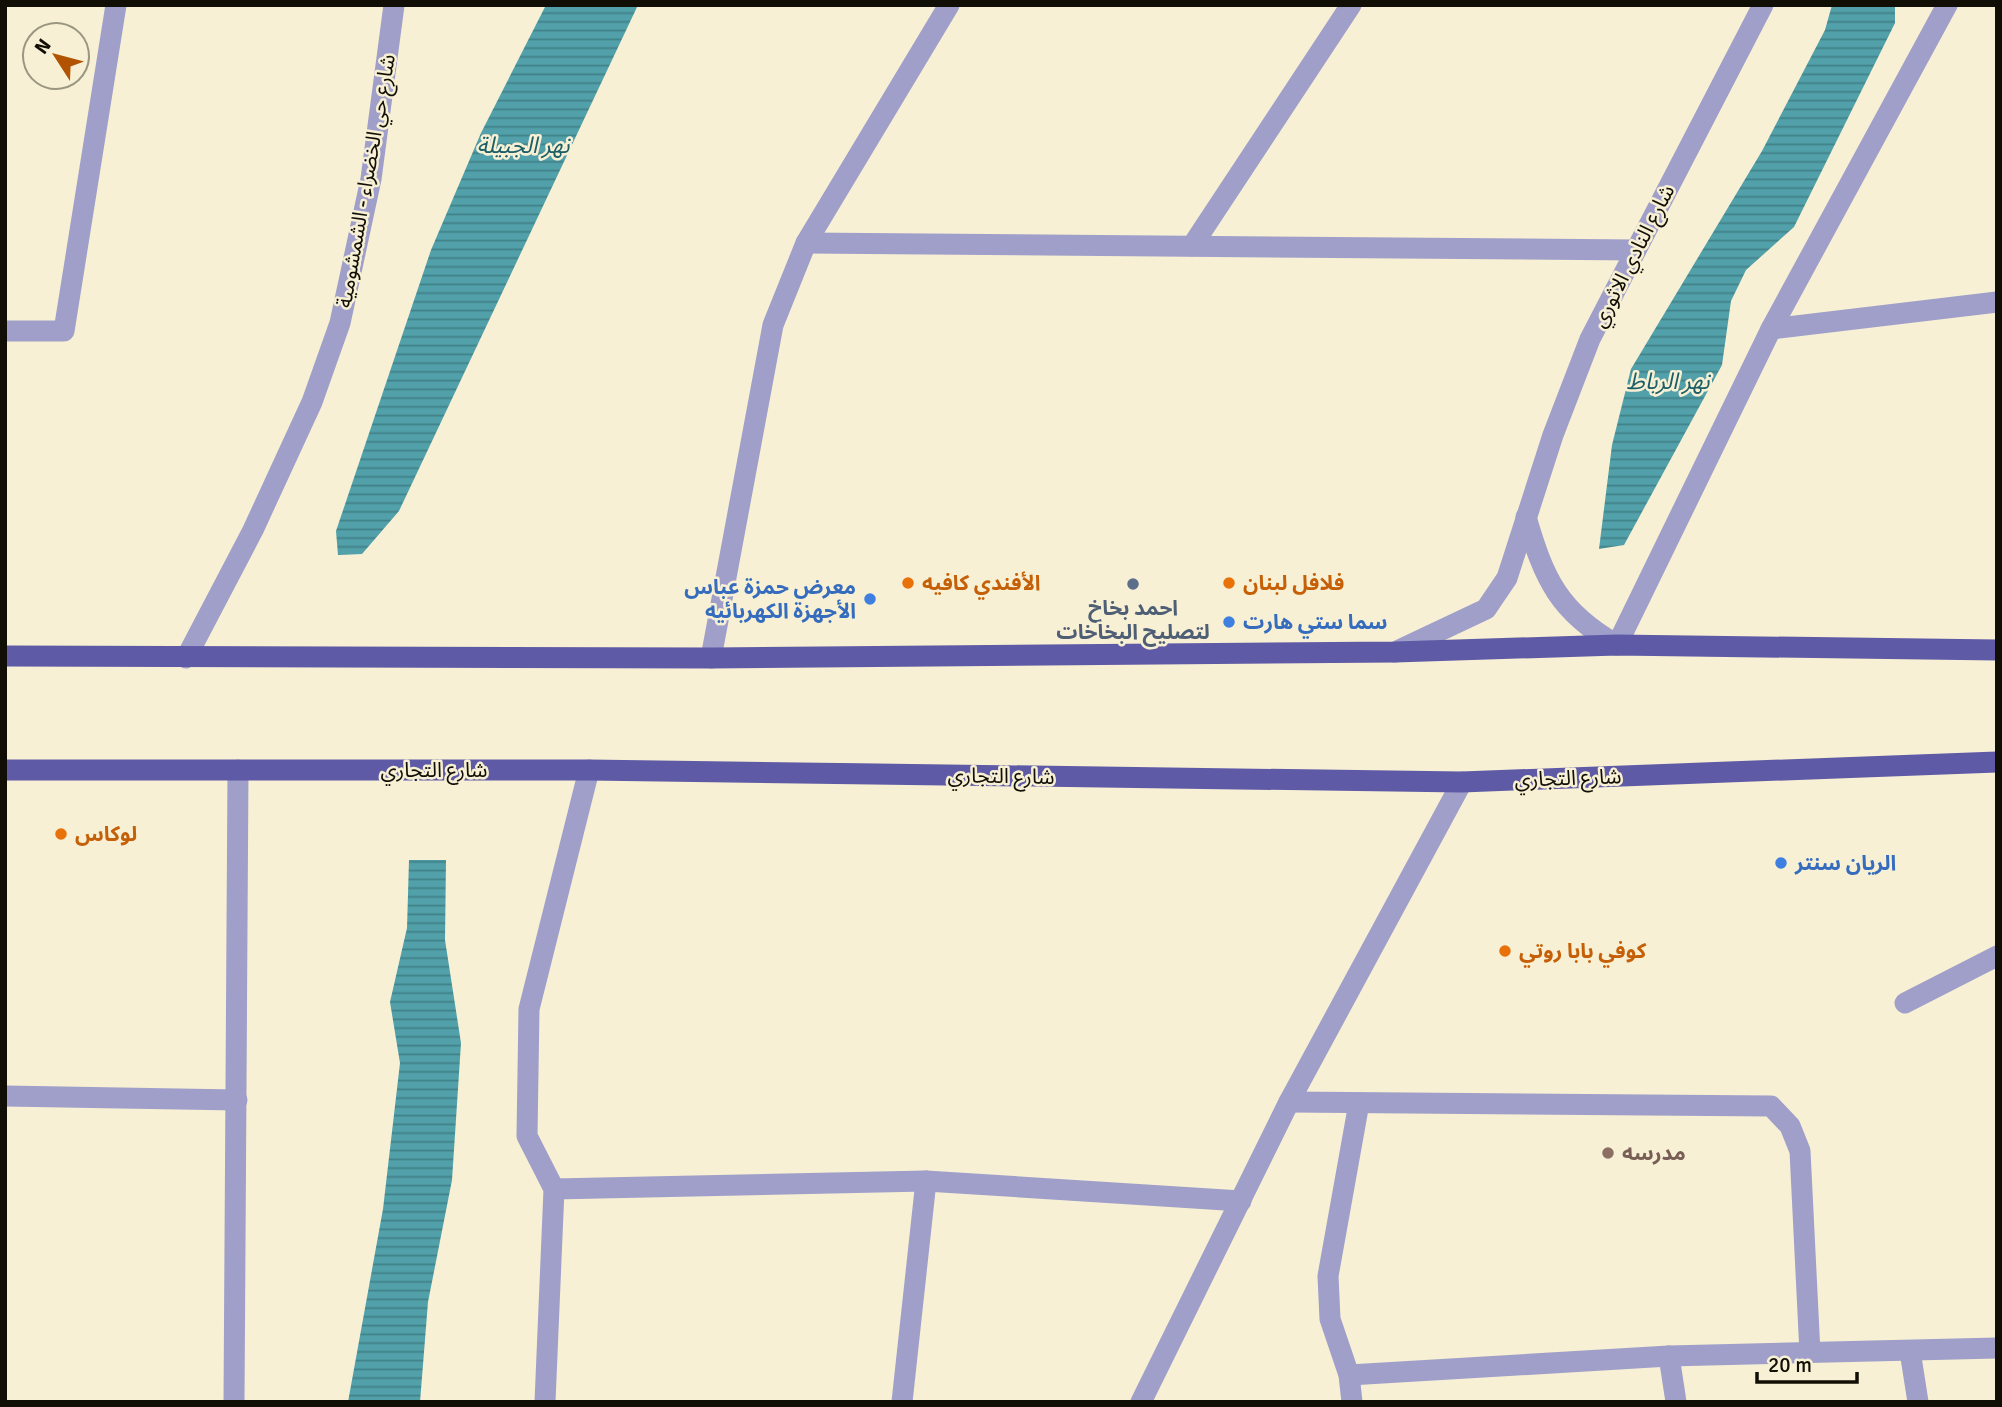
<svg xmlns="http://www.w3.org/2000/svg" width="2002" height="1407" font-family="Signika,'Noto Sans Arabic',sans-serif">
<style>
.water{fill:url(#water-rules)}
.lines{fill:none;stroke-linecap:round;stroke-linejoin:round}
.minor{stroke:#9f9fca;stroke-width:21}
.major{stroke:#5f5aa6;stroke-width:21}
.food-dot{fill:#e8710a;stroke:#f7f0d4;stroke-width:2.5}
.service-dot{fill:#5c6f8a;stroke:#f7f0d4;stroke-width:2.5}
.shop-dot{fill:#3f7fe0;stroke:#f7f0d4;stroke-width:2.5}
.education-dot{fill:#8d6e63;stroke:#f7f0d4;stroke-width:2.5}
.labels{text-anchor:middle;stroke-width:5;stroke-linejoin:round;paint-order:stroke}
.street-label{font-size:21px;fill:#100e05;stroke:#f7f0d4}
.food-label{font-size:21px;font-weight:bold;fill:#c56008;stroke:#f7f0d4;text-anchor:start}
.shop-label{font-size:21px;font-weight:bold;fill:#366cbe;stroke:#f7f0d4;text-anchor:start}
.service-label{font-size:21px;font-weight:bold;fill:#4e5e75;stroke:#f7f0d4}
.education-label{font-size:21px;font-weight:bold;fill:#785e54;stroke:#f7f0d4;text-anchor:start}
.water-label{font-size:23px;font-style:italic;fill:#1c5e66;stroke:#f7f0d4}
</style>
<defs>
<pattern id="water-rules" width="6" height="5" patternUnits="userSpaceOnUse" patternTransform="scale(1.75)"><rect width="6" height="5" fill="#51a0aa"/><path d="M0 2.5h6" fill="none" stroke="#428188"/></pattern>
</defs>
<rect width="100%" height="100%" fill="#f7f0d4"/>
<g class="water">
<path d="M 546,5 L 638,5 L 399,511 L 362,554 L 338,555 L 336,531 L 431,250 L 481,133 Z"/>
<path d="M 1832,5 L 1895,5 L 1895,23 L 1794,227 L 1746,270 L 1731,301 L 1722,365 L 1624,545 L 1599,549 L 1612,445 L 1631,369 L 1762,151 L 1825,30 Z"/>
<path d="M 409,860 L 446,860 L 445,940 L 461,1043 L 452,1180 L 428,1302 L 420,1402 L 348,1402 L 383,1209 L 400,1063 L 390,1002 L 407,928 Z"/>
</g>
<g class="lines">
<g class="minor">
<path d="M 806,243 L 1636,250"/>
<path d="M 1192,246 L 1351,5"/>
<path d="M 1771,329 L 1997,302"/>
<path d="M 5,331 L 64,331 L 116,5"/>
<path d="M 1526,517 C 1544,579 1559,612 1617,645 L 1771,329 L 1947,5"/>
<path d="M 1395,652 L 1486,609 L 1507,578 L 1553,435 L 1590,339 L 1763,5"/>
<path d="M 186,658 L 253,530 L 312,402 L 340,323 L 371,179 L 394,5"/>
<path d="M 711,658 L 773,325 L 806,243 L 949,5"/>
<path d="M 1905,1003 L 1997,956"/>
<path d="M 5,1096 L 237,1100"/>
<path d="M 1289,1102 L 1771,1106 L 1790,1126 L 1800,1151 L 1810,1353"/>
<path d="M 554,1189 L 926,1181 L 1241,1201"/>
<path d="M 1910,1351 L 1918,1402"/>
<path d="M 1669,1356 L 1676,1402"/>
<path d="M 1349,1375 L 1669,1356 L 1997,1348"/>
<path d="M 234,1402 L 238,770"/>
<path d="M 545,1402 L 554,1189 L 527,1136 L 529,1009 L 589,770"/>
<path d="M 902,1402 L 926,1181"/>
<path d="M 1141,1402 L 1289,1102 L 1462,782"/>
<path d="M 1352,1402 L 1349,1375 L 1330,1319 L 1328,1276 L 1359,1103"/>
</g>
<g class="major">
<path d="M 5,656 L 711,658 L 1395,652 L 1617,645 L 1997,650"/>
<path d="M 5,770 L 589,770 L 1462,782 L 1997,762"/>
</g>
</g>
<g class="food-dot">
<circle cx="908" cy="583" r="7"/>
<circle cx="1229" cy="583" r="7"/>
<circle cx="61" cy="834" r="7"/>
<circle cx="1505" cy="951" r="7"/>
</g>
<circle class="service-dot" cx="1133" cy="584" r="7"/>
<g class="shop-dot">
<circle cx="870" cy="599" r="7"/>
<circle cx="1229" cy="622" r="7"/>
<circle cx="1781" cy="863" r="7"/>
</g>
<circle class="education-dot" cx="1608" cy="1153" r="7"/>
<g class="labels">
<g class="street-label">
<text transform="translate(366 181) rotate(-80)" y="7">شارع حي الخضراء - الشمشومية</text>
<text transform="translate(1633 256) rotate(-63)" y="7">شارع النادي الاثوري</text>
<text x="434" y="777">شارع التجاري</text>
<text transform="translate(1001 776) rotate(1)" y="7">شارع التجاري</text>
<text transform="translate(1568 778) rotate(-2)" y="7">شارع التجاري</text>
</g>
<g class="food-label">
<text x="922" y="590">الأفندي كافيه</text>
<text x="1243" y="590">فلافل لبنان</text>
<text x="75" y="841">لوكاس</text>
<text x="1519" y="958">كوفي بابا روتي</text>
</g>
<g class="shop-label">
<text x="856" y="594" text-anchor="end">معرض حمزة عباس<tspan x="856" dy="24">الأجهزة الكهربائيه</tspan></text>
<text x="1243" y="629">سما ستي هارت</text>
<text x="1795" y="870">الريان سنتر</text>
</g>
<g class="service-label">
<text x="1133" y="615">احمد بخاخ<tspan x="1133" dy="24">لتصليح البخاخات</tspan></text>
</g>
<g class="education-label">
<text x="1622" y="1160">مدرسه</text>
</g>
<g class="water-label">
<text x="523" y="153">نهر الجبيلة</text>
<text x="1668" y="389">نهر الرباط</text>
</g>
</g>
<rect width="2002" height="1407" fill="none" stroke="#100e05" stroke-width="14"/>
<g transform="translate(56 56) rotate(306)"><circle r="33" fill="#f7f0d4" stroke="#9b9681" stroke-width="2"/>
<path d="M0-5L12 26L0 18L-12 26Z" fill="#b25303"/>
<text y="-10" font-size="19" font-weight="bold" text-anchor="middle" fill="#100e05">N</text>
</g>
<path d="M1757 1372v10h100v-10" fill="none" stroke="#100e05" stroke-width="3.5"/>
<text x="1768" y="1372" font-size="21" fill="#100e05" stroke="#f7f0d4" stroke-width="5" paint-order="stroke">20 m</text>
</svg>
